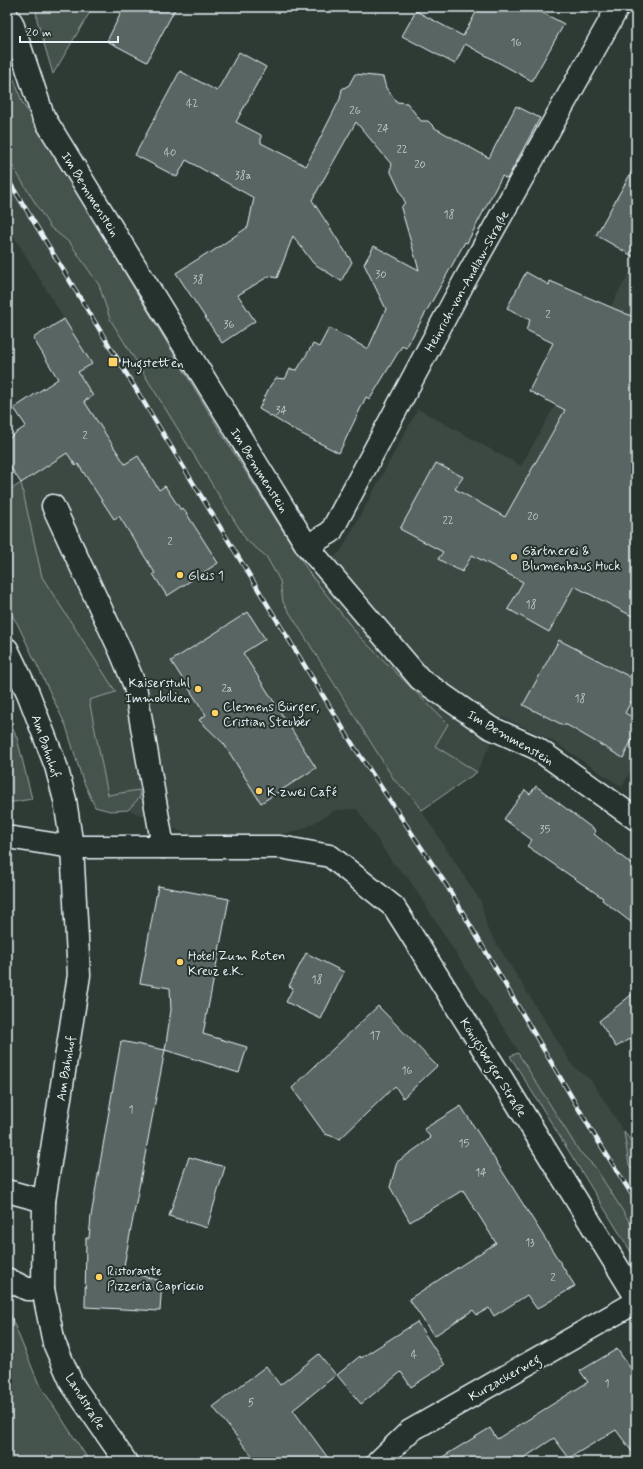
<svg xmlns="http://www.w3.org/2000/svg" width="643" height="1469" font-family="Mynerve,sans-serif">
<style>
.built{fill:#3b4843}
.green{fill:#45524e;stroke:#96a2a3}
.building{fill:#596563;stroke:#e8f1f8}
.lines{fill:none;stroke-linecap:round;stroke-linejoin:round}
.minor-casing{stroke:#e8f1f8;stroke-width:25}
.major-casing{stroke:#e8f1f8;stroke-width:25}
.minor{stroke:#26332d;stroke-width:22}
.major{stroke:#26332d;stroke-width:22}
.rail-casing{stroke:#e8f1f8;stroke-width:4.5}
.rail{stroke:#26332d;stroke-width:3;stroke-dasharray:9;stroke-linecap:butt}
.poi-dot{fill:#ffd166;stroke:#26332d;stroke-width:1.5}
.labels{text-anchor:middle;stroke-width:4;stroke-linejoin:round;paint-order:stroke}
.number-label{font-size:11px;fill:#c4ced3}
.street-label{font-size:13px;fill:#e8f1f8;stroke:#26332d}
.poi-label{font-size:13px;fill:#e8f1f8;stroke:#26332d;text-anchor:start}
</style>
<rect width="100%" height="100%" fill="#2e3b35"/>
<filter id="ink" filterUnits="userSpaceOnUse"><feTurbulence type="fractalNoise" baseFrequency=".025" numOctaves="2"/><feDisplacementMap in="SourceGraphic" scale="8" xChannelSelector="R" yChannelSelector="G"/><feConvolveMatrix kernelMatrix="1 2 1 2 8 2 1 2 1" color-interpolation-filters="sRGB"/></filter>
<g filter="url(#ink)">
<g class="built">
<path d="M 7,157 L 50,227 L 70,243 L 99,285 L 110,319 L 247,541 L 266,556 L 280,581 L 283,603 L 395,781 L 412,796 L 481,902 L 487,928 L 573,1066 L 591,1080 L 624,1132 L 629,1165 L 636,1175 L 636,1232 L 595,1167 L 579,1152 L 517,1049 L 408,878 L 392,862 L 357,809 L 336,810 L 303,829 L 260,839 L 190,835 L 128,810 L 133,803 L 108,795 L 89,700 L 116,692 L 42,577 L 21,483 L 7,462 L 7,439 L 26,427 L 14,408 L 34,395 L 59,432 L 61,383 L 33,338 L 64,319 L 10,230 L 7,232 Z"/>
<path d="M 636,261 L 636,760 L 622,787 L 553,741 L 503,717 L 477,772 L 434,746 L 448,724 L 358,636 L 311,575 L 341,551 L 418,409 L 521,466 Z"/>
</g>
<g class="green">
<path d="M 36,7 L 93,7 L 53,74 L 37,20 Z"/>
<path d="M 7,65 L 16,84 L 22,102 L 225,439 L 311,575 L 359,636 L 448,724 L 435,746 L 477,772 L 422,810 L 412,796 L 395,781 L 283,602 L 280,581 L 266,556 L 247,541 L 110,319 L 99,285 L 70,243 L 50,227 L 7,157 Z"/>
<path d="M 21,483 L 42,577 L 116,692 L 89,700 L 108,795 L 139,790 L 140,797 L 128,810 L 110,811 L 95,807 L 82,778 L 66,726 L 18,625 L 7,607 L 7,492 Z"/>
<path d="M 7,716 L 17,738 L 32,799 L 7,803 Z"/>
<path d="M 518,1053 L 579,1151 L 595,1167 L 636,1232 L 636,1260 L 510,1056 Z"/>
<path d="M 624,1132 L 636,1147 L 636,1175 L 629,1165 Z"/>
<path d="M 7,1307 L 38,1382 L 90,1462 L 7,1462 Z"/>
</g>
<g class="building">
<path d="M 124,7 L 176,7 L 147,62 L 107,41 Z"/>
<path d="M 479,7 L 532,7 L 564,24 L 532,81 L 465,44 L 455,64 L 402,36 L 416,11 L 463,36 Z"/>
<path d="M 239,52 L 266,67 L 236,122 L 261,135 L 261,143 L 306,166 L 340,99 L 342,89 L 349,85 L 355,74 L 383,77 L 386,88 L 397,102 L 407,103 L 421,121 L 428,121 L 435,128 L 489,158 L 516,106 L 540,118 L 507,179 L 502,176 L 467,243 L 465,242 L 406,348 L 402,346 L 370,399 L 366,397 L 339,453 L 296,431 L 259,409 L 270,386 L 276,378 L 285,379 L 290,369 L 297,370 L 313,344 L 319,347 L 329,328 L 368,349 L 386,309 L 364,264 L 374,246 L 419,270 L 401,208 L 405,202 L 390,170 L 392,165 L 356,122 L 312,200 L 352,262 L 341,281 L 313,263 L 293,236 L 277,278 L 269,276 L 238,295 L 255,321 L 222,343 L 176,273 L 209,252 L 210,253 L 248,227 L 254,198 L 186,160 L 177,177 L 135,155 L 180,71 L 217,91 Z"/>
<path d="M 636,164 L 636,258 L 596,235 Z"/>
<path d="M 526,272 L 549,285 L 550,281 L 636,318 L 636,618 L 574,586 L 549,632 L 508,609 L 523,582 L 472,555 L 462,572 L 438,559 L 443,552 L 400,529 L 436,463 L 463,477 L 455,489 L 505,517 L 565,410 L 529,391 L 553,343 L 526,330 L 530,320 L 507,308 Z"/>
<path d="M 64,319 L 92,364 L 78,372 L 93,396 L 84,401 L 125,464 L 138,456 L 159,490 L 165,486 L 181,510 L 183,508 L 218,563 L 167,596 L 153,574 L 155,573 L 119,516 L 114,519 L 78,464 L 76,466 L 67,453 L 21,483 L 7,462 L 7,439 L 26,426 L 14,408 L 58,379 L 33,338 Z"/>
<path d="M 248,612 L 265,639 L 243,653 L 316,768 L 261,803 L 224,744 L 199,720 L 206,715 L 171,661 Z"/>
<path d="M 559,640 L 636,680 L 636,692 L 625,713 L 636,719 L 636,732 L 623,758 L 567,725 L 563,725 L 523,705 Z"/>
<path d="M 536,786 L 596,831 L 594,834 L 636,868 L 636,926 L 602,900 L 603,898 L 527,846 L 532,840 L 504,819 L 525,790 L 530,794 Z"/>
<path d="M 158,886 L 229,899 L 203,1034 L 247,1047 L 239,1073 L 165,1050 L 171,1010 L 170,988 L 140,983 Z"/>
<path d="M 306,953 L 344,972 L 321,1019 L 286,1002 L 293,988 L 289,986 Z"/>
<path d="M 636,991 L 636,1035 L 616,1047 L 599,1021 Z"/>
<path d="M 378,1006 L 437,1066 L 403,1098 L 395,1086 L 340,1139 L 325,1134 L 292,1088 Z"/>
<path d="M 121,1041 L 165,1050 L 123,1271 L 162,1281 L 160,1311 L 85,1307 L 86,1238 L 89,1238 L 91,1216 Z"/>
<path d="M 461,1106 L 575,1286 L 537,1309 L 527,1295 L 494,1316 L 489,1308 L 477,1315 L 473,1310 L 434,1336 L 409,1299 L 496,1243 L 463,1190 L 410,1222 L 390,1187 L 397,1162 L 431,1138 L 424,1129 Z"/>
<path d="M 189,1157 L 225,1167 L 207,1228 L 169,1216 Z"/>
<path d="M 417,1322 L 445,1365 L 411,1387 L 401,1372 L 361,1404 L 337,1375 L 360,1356 L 361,1358 Z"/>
<path d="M 617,1349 L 636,1376 L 636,1457 L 616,1430 L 569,1458 L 554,1438 L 518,1462 L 434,1462 L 490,1428 L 497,1439 L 588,1382 L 580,1371 Z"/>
<path d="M 319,1354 L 336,1375 L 293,1410 L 331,1462 L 257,1462 L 213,1407 L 266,1366 L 280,1385 Z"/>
</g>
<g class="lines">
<g class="minor-casing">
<g id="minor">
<path d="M 7,16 L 12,23 L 43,116 L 307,546 L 420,679 L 489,727 L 536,748 L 636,819"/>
<path d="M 53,506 L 121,652 L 135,686 L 163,847"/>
<path d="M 307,546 L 331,532 L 465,280 L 618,7"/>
<path d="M 7,837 L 72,847 L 280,847 L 330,856 L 394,907 L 499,1074 L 636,1297"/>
<path d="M 7,1191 L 44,1201"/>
<path d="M 7,1279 L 27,1289 L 43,1289"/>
<path d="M 378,1462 L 410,1431 L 636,1302"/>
</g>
</g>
<g class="major-casing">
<path id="major" d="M 7,649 L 28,693 L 56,766 L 65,800 L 72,847 L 79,975 L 44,1201 L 43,1289 L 54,1343 L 72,1384 L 126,1462"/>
</g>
<use href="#minor" class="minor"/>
<use href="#major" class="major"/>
<g class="rail-casing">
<path id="rail" d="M 7,178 L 355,748 L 447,886 L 593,1133 L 636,1201"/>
</g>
<use href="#rail" class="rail"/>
</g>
</g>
<g class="poi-dot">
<rect x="108" y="357" width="10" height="10" rx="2"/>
<circle cx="514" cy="557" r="4"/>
<circle cx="180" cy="575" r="4"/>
<circle cx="198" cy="689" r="4"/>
<circle cx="215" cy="713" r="4"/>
<circle cx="259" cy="791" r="4"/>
<circle cx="180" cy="962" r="4"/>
<circle cx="99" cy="1277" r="4"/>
</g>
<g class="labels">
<g class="number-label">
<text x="516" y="46">16</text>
<text x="192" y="107">42</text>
<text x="355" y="114">26</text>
<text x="383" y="132">24</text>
<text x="402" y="153">22</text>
<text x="170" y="156">40</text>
<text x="420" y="168">20</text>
<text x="243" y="179">38a</text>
<text x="449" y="218">18</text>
<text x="381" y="278">30</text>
<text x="198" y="283">38</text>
<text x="548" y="318">2</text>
<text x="229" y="328">36</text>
<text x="281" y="414">34</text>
<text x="85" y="439">2</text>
<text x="533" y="520">20</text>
<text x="448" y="524">22</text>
<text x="170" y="545">2</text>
<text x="531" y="608">18</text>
<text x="227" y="692">2a</text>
<text x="580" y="702">18</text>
<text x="545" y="833">35</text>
<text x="317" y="983">18</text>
<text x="375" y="1039">17</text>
<text x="407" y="1074">16</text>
<text x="131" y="1113">1</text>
<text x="464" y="1147">15</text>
<text x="481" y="1176">14</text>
<text x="530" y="1246">13</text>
<text x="553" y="1281">2</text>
<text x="414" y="1358">4</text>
<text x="607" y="1387">1</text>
<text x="251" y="1406">5</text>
</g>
<g class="street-label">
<text transform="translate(91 194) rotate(58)" y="5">Im Bemmenstein</text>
<text transform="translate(466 281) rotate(-61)" y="5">Heinrich-von-Andlaw-Straße</text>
<text transform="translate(260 470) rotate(58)" y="5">Im Bemmenstein</text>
<text transform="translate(511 737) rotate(30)" y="5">Im Bemmenstein</text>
<text transform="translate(47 746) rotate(71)" y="5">Am Bahnhof</text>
<text transform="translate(494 1067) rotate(58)" y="5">Königsberger Straße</text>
<text transform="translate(65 1068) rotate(-81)" y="5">Am Bahnhof</text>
<text transform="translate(504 1377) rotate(-30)" y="5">Kurzackerweg</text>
<text transform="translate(86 1401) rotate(58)" y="5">Landstraße</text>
</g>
<g class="poi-label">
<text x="122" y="367">Hugstetten</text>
<text x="522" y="555">Gärtnerei &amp;<tspan x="522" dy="15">Blumenhaus Huck</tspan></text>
<text x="188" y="580">Gleis 1</text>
<text x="190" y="687" text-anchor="end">Kaiserstuhl<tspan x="190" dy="15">Immobilien</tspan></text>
<text x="223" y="711">Clemens Bürger,<tspan x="223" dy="15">Cristian Steuber</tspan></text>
<text x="267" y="796">K zwei Café</text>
<text x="188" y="960">Hotel Zum Roten<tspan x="188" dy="15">Kreuz e.K.</tspan></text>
<text x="107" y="1275">Ristorante<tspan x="107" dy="15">Pizzeria Capriccio</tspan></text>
</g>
</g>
<rect width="643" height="1469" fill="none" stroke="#26332d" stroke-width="24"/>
<rect x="12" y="12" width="619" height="1445" fill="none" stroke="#e8f1f8" stroke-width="1.5" filter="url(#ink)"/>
<path d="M20 36v6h98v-6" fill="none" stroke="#e8f1f8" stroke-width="2"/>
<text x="26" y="36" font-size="12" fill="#e8f1f8" stroke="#26332d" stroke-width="3" paint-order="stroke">20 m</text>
</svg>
